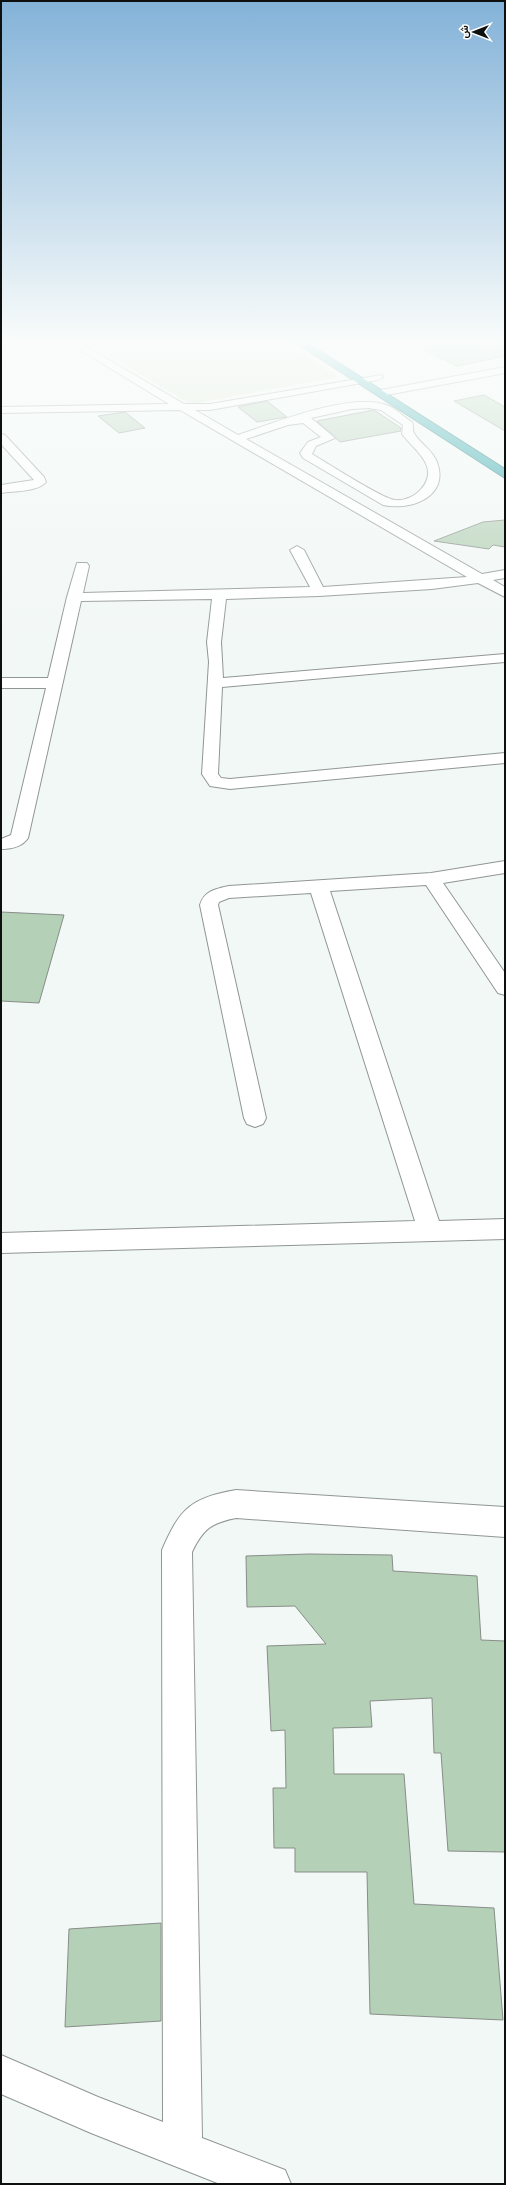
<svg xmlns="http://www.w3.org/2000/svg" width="506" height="2185" font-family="'Nunito Sans',Vazirmatn,sans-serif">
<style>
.green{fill:#e1e8d0}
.building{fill:#b4d0b6;stroke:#888d89}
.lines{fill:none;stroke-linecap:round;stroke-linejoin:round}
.minor-casing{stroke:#909694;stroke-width:2}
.highway-casing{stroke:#207274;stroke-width:2}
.minor{fill:#fff;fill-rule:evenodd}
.highway{fill:#2aa6ab;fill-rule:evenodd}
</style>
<rect width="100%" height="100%" fill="#f2f8f6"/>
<path class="green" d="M 81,339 L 280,339 L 338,377 L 190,404 Z"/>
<g class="building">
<path d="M 403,339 L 482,339 L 505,351 L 505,356 L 457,366 Z"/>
<path d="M 484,395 L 505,407 L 505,431 L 454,401 Z"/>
<path d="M 267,401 L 287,417 L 257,422 L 238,407 Z"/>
<path d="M 374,410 L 401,428 L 401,431 L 340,442 L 317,421 Z"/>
<path d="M 125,412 L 145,428 L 119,433 L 98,416 Z"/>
<path d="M 505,520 L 505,547 L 493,545 L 489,549 L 434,541 L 483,522 Z"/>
<path d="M 1,912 L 64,915 L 39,1003 L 1,1001 Z"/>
<path d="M 309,1554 L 392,1555 L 393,1571 L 477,1576 L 481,1640 L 505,1641 L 505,1852 L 448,1851 L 441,1753 L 434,1753 L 432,1698 L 370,1701 L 372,1727 L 333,1728 L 334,1774 L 404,1774 L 414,1904 L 494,1908 L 503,2020 L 370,2014 L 367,1872 L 295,1872 L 295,1848 L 274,1848 L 273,1788 L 286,1788 L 285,1730 L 271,1731 L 267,1646 L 326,1644 L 295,1606 L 247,1607 L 246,1556 Z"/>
<path d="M 161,1923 L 161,2021 L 65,2027 L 69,1929 Z"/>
</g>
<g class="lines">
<g class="minor-casing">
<g id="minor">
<path d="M 62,339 L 73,339 L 184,404 L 210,404 L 382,375 L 383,377 L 378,380 L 210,410 L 195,410 L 238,435 C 274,423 351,392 386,405 C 396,408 403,417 412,422 C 414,426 412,430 414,433 C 419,443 432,449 437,462 C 450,497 410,511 383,505 L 303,458 L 300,453 L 308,442 L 321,437 L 303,423 L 288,425 L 246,439 L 482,574 L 505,570 L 505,578 L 493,580 L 505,587 L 505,597 L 478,583 L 432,589 L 319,596 L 226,599 L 221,642 L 223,678 L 505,654 L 505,662 L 222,687 L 218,774 L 221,778 L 230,779 L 505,753 L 505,763 L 230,789 L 210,786 L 202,774 L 209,662 L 207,642 L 212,599 L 81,601 L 28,838 C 22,847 11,849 1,849 L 1,839 L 11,835 L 46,688 L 1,688 L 1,678 L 48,678 L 67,597 L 77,563 L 87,563 L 89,566 L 83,593 L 310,587 L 290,550 L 297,546 L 304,550 L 323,587 L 467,577 L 180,410 L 1,413 L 1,407 L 169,404 ZM 369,408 L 381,410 L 403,425 L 402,434 C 414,450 440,466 422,488 C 416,496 405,501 395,500 C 383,499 327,463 312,454 L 316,446 L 335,438 L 311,418 L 352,409 Z"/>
<path d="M 483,339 L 495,339 L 505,343 L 505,350 Z"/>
<path d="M 505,367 L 505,373 L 381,396 L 376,393 L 381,390 Z"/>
<path d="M 1,434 L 5,435 L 44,477 L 46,482 C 38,492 13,491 1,493 L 1,485 L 34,480 L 1,444 Z"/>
<path d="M 505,861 L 505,873 L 443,883 L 505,973 L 505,995 L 498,993 L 426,885 L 330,891 L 439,1221 L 505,1219 L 505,1239 L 1,1253 L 1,1233 L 415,1221 L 311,893 L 229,898 L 219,902 L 218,905 L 266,1118 L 263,1124 L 255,1127 L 247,1124 L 244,1118 L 200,905 C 204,891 215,889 229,886 L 431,873 Z"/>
<path d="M 236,1490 L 505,1507 L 505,1537 L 236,1518 C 211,1523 203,1529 192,1552 L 202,2138 L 285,2170 L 291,2184 L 220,2184 L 91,2133 L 1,2094 L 1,2055 L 98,2097 L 163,2122 L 162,1550 C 180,1508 191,1498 236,1490 Z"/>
</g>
</g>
<g class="highway-casing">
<path id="highway" d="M 290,339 L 301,339 L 505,469 L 505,478 Z"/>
</g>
<use href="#minor" class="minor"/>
<use href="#highway" class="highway"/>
</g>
<linearGradient id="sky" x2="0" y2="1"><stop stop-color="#83b2d8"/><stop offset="0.53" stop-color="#f9fcfb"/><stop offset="1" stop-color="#f9fcfb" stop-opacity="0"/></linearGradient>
<rect width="506" height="645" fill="url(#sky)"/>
<rect width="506" height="2185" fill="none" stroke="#0e100f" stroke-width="4"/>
<g transform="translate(474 32) rotate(270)" stroke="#ffffff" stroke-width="3" paint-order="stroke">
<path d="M0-3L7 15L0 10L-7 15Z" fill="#0e100f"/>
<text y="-6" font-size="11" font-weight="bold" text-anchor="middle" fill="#0e100f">ش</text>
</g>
</svg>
